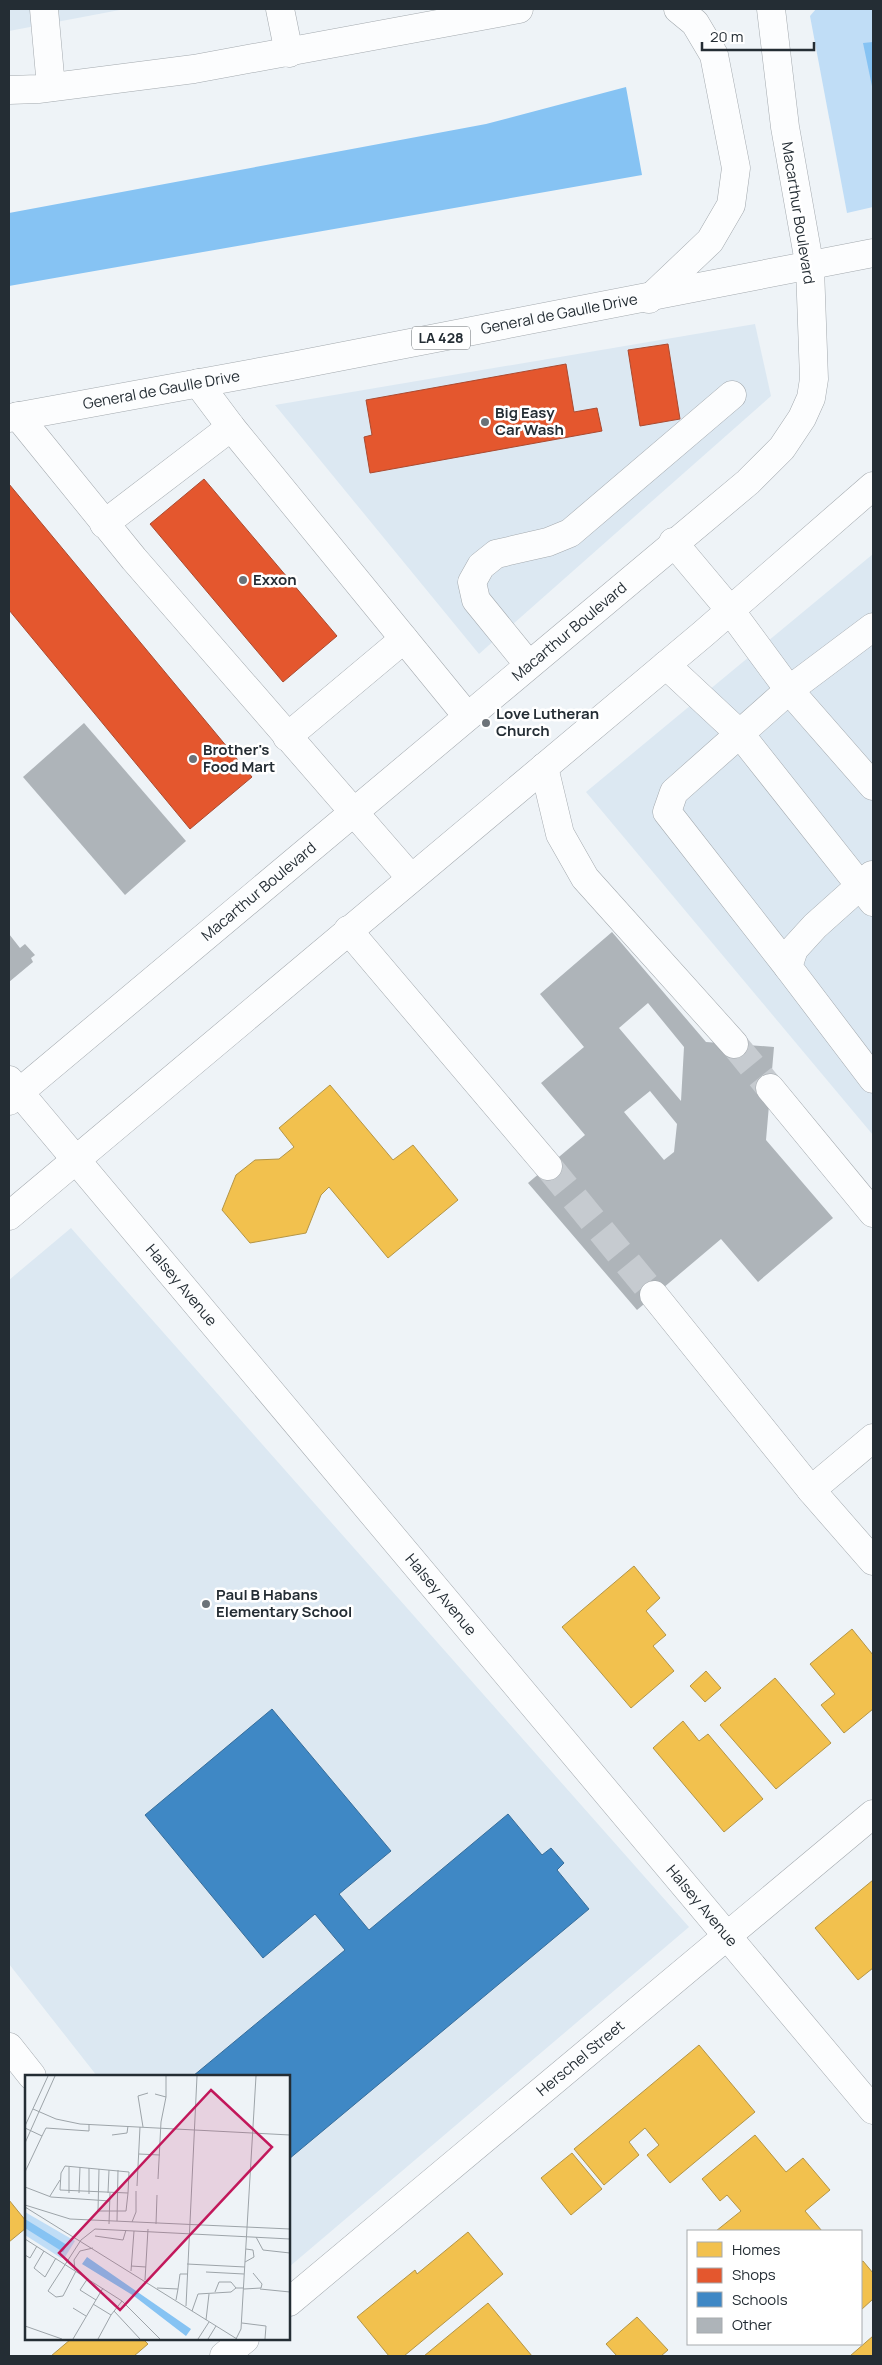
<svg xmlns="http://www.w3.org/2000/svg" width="882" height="2365" font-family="Manrope,sans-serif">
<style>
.built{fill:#dce8f2}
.green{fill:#c0ddf6}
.water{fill:#86c3f3}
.homes{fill:#f2c14e;stroke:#b49546}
.shops{fill:#e4572e;stroke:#aa4a30}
.schools{fill:#3f88c5;stroke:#376d9a}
.building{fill:#aeb4b9;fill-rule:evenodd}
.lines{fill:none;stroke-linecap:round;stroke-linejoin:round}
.minor-tunnel{stroke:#c6cbd0;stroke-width:28;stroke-dasharray:28 14;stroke-linecap:butt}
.minor-casing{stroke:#a3a9ae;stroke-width:29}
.major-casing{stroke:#a3a9ae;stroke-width:29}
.minor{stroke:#fcfdfe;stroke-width:28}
.major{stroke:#fcfdfe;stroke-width:28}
.poi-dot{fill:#6b7278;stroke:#fff;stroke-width:2}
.labels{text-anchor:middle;stroke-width:5;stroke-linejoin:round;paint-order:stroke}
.shield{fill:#fff;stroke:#666c71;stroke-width:1}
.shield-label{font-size:14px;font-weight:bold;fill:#242d34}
.street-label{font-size:15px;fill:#242d34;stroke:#fff}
.poi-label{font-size:15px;font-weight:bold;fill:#242d34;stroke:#fff;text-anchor:start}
.inset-road{fill:none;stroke:#9da4a9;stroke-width:1}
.view{fill:#c2185b;fill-opacity:0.15;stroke:#c2185b;stroke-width:2.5}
.inset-edge{fill:none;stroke:#242d34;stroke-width:2.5}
</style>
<rect width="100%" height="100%" fill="#eef3f7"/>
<g class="built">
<path d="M 9,9 L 125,9 L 9,31 Z"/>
<path d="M 755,324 L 771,396 L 479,654 L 275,405 Z"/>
<path d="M 873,554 L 873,1135 L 586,792 Z"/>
<path d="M 71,1228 L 689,1927 L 289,2267 L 289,2076 L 97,2076 L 9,1964 L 9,1280 Z"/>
</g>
<path class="green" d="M 816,9 L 873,9 L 873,207 L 847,213 L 810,16 Z"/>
<g class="water">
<path d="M 873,42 L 873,91 L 863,43 Z"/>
<path d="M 626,87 L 642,175 L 9,286 L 9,213 L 486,124 Z"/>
</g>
<g class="homes">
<path d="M 330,1085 L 393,1160 L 413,1145 L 458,1200 L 388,1258 L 329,1187 L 321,1195 L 306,1233 L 250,1243 L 222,1210 L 236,1175 L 255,1160 L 279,1159 L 294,1147 L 279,1128 Z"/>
<path d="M 634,1566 L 660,1598 L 646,1611 L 666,1635 L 653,1646 L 674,1671 L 631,1708 L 562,1627 Z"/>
<path d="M 852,1629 L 873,1655 L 873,1709 L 844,1733 L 821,1705 L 835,1694 L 810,1664 Z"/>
<path d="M 706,1671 L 721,1688 L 705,1702 L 690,1686 Z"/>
<path d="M 775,1678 L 831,1743 L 776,1789 L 720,1725 Z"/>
<path d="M 683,1721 L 699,1741 L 708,1734 L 763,1799 L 724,1832 L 653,1748 Z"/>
<path d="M 873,1880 L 873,1968 L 858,1980 L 815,1928 Z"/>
<path d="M 699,2045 L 755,2112 L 670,2183 L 647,2155 L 659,2145 L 645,2128 L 629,2142 L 639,2155 L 604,2185 L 574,2149 Z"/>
<path d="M 755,2135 L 786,2172 L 803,2158 L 830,2190 L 805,2211 L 822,2231 L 716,2231 L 741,2211 L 727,2195 L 720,2201 L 702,2179 Z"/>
<path d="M 572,2153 L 602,2189 L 571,2215 L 541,2178 Z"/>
<path d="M 9,2200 L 26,2221 L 26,2228 L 9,2242 Z"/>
<path d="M 468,2232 L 503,2274 L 404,2356 L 389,2356 L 357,2317 L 415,2270 L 417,2274 Z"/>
<path d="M 863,2261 L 873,2273 L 873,2299 L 861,2310 L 861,2262 Z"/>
<path d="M 488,2303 L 532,2356 L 424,2356 Z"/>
<path d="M 637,2317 L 668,2350 L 661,2356 L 617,2356 L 606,2344 Z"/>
<path d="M 873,2336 L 873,2356 L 850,2356 Z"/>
<path d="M 71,2339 L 143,2339 L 148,2344 L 134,2356 L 51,2356 Z"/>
</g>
<g class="shops">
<path d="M 668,344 L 680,419 L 640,426 L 628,350 Z"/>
<path d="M 566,364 L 574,412 L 597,408 L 602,431 L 370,473 L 364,437 L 372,435 L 366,400 Z"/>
<path d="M 204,479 L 337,636 L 283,682 L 150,524 Z"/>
<path d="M 9,484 L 252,777 L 190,829 L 9,610 Z"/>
</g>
<path class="schools" d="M 272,1709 L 391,1851 L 339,1894 L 369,1930 L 508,1814 L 542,1855 L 551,1848 L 564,1863 L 557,1870 L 589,1909 L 289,2159 L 289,2076 L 193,2076 L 345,1950 L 315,1914 L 263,1958 L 145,1815 Z"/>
<g class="building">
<path d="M 84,723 L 186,841 L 125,895 L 23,777 Z"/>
<path d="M 612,932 L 706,1042 L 774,1047 L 766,1140 L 833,1218 L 758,1282 L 721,1239 L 637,1310 L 528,1183 L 585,1135 L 541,1083 L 584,1047 L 540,994 ZM 648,1003 L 684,1047 L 681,1101 L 619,1028 ZM 650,1091 L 677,1124 L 674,1152 L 664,1160 L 624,1112 Z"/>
<path d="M 9,934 L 20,948 L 25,944 L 35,955 L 31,958 L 33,962 L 9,982 Z"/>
</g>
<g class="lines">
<g class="minor-tunnel">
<path d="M 734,1044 L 770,1088"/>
<path d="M 548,1166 L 654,1295"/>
</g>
<g class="minor-casing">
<g id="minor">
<path d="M 44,9 L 51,87"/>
<path d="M 280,9 L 289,53"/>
<path d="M 198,383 L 231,427 L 467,716"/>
<path d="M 18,416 L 134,559 L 411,878"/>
<path d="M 104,524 L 231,427"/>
<path d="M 673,542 L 730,610 L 789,690 L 873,786"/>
<path d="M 528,664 L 476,600 L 472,582 L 481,566 L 496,554 L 548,542 L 570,533 L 732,395"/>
<path d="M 666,665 L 740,734 L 873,902"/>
<path d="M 287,737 L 404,639"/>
<path d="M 544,767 L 560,834 L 585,878 L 734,1044"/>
<path d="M 872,875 L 815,926 L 794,949 L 788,967 L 873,1079"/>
<path d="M 348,930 L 548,1166"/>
<path d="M 788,967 L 667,812 L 674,792 L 789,690 L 873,627"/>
<path id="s1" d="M 9,1080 L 873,2110"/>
<path d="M 770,1088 L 873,1213"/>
<path id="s2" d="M 9,1101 L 748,482 L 782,448 L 802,418 L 811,398 L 814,379 L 810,268 L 785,127 L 771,9"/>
<path d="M 9,1216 L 703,634 L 873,486"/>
<path d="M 654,1295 L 811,1490 L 873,1561"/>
<path d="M 811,1490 L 873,1438"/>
<path d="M 9,2047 L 32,2076"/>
<path id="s3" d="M 289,2302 L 873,1814"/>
<path d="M 224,2356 L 245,2339"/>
</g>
</g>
<g class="major-casing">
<g id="major">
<path d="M 9,90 L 38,89 L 194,69 L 519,9"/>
<path d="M 649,299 L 710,241 L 731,205 L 736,168 L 714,55 L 695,23 L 678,9"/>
<path id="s4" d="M 9,418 L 287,367 L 873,253"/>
</g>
</g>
<use href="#minor" class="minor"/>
<use href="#major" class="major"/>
</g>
<g class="poi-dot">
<circle cx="485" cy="422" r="5"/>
<circle cx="243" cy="580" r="5"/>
<circle cx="486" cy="723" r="5"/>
<circle cx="193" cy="759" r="5"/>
<circle cx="206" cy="1604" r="5"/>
</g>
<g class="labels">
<rect class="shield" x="412" y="326.5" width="58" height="23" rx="4"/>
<g class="shield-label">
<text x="441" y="343">LA 428</text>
</g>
<g class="street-label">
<text transform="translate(798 213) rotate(81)" y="5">Macarthur Boulevard</text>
<text dy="5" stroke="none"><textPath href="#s4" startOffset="560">General de Gaulle Drive</textPath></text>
<text dy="5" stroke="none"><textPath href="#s4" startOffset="155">General de Gaulle Drive</textPath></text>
<text dy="5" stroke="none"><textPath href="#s2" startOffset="731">Macarthur Boulevard</textPath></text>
<text dy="5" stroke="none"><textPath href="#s2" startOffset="326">Macarthur Boulevard</textPath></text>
<text dy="5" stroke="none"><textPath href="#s1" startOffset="268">Halsey Avenue</textPath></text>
<text dy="5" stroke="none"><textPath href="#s1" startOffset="672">Halsey Avenue</textPath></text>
<text dy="5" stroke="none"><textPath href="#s1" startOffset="1078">Halsey Avenue</textPath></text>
<text dy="5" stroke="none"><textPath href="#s3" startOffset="380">Herschel Street</textPath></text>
</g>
<g class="poi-label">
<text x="495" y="418">Big Easy<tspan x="495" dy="17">Car Wash</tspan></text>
<text x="253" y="585">Exxon</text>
<text x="496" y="719">Love Lutheran<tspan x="496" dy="17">Church</tspan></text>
<text x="203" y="755">Brother's<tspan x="203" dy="17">Food Mart</tspan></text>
<text x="216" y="1600">Paul B Habans<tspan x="216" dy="17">Elementary School</tspan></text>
</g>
</g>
<g transform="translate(25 2075)">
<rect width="265" height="265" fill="#eef3f7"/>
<path d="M 0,137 L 50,166 L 40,182 L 36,183 L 0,160 Z" fill="#c0ddf6"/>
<path d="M 0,144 L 42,170 L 38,177 L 0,153 ZM 62,182 L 166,254 L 161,261 L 109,221 L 57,189 Z" fill="#86c3f3"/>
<path class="inset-road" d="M 130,19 L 141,22 L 136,47 L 133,104M 141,22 L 141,1M 8,34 L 31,44 L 55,49 L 265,60M 0,51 L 23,1M 118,52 L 113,21 L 123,18M 0,53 L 17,61 L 0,97M 87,60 L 102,58 L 103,51M 17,61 L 21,53 L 64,56 L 64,49M 0,68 L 30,1M 114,79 L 135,80M 40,91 L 104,97 L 103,118 L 35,115 L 36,98 ZM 74,94 L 73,136 L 101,136 L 103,118M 112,111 L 115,52M 0,112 L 26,122 L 85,126M 44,118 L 44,92M 54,118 L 55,92M 83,118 L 84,95M 64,119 L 64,93M 25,121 L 35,105M 0,130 L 45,144 L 265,154M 0,132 L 212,264M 92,146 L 93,95M 107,147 L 111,137 L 111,116M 84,149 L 85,118M 131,149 L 132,120M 70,161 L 98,165 L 101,155M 231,162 L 238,175 L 265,178M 0,164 L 97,226 L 135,264M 19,176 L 9,193 L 20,202 L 31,183M 0,180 L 5,183 L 12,171M 220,187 L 229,182 L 228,175 L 221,174M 162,189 L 220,192M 106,191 L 121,192M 50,195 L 49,185 L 55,176 L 68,173M 51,196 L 38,221 L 31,222 L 23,216 L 56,165 L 70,154 L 265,164M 106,196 L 109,156M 181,197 L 219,199M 63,203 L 55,215 L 71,225M 120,205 L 123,154M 132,213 L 153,214 L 151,225M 153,214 L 155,199 L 162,199M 219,214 L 236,213 L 237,209 L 228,198M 235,214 L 265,217M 190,217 L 194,207 L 206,207 L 211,213M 68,229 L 86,240 L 97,226M 161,231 L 172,1M 48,233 L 61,241M 89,236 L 115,264M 167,236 L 173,219 L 206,217 L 211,213 L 219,213M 181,245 L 184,219M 217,248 L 241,251 L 240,264M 0,251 L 37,264M 48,264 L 78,213M 73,264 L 86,240M 173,264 L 184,247M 183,264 L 191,251M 211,264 L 216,254 L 231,1"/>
<path class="view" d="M 186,15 L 247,72 L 95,235 L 34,178 Z"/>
<rect width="265" height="265" class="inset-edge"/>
</g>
<rect width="882" height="2365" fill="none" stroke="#242d34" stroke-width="20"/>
<rect x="687" y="2230" width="175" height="115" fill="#ffffff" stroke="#a7abae"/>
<rect x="697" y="2242" width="25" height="15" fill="#f2c14e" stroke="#a7abae"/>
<text x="732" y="2255" font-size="15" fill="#242d34">Homes</text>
<rect x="697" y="2268" width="25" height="15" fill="#e4572e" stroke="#a7abae"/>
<text x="732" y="2280" font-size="15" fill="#242d34">Shops</text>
<rect x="697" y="2292" width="25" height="15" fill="#3f88c5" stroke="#a7abae"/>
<text x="732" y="2305" font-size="15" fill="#242d34">Schools</text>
<rect x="697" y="2318" width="25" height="15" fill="#aeb4b9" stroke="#a7abae"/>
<text x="732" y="2330" font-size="15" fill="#242d34">Other</text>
<path d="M702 42v8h112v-8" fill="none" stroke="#242d34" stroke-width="2.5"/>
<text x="710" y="42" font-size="15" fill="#242d34" stroke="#ffffff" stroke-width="4" paint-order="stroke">20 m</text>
</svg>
